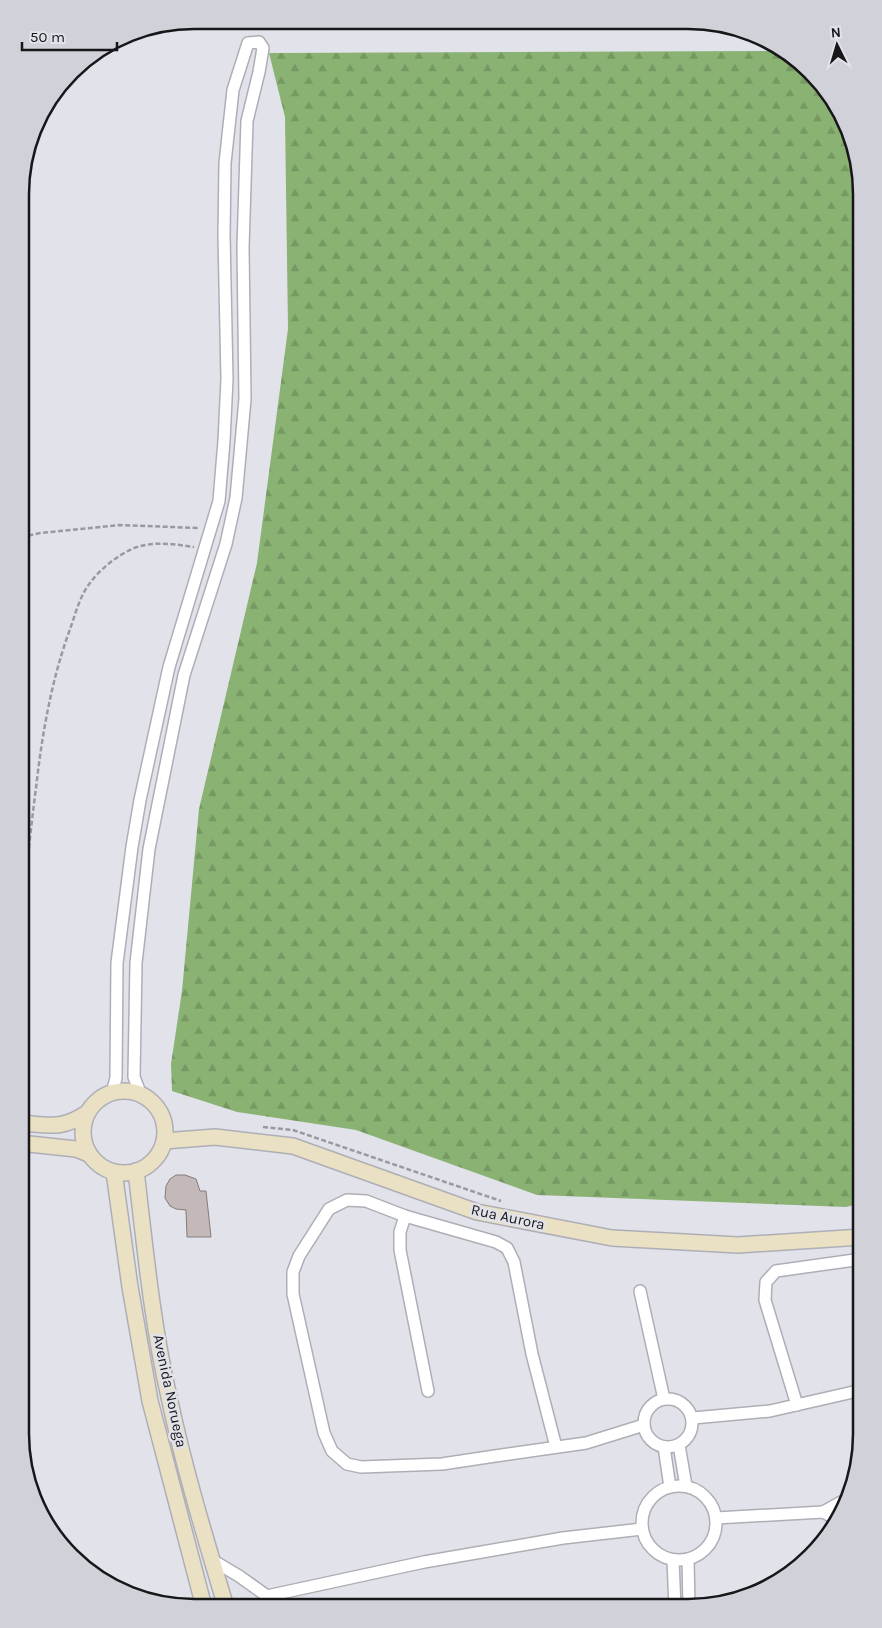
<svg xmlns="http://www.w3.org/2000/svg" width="882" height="1628" font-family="Karla,sans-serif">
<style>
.forest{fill:url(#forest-firs)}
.building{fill:#c2b9b8;stroke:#847c7a}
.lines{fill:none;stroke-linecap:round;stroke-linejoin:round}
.street-casing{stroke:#aeafb6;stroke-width:14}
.secondary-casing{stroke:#aeafb6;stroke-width:18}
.path{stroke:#999aa0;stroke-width:2.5;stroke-dasharray:5 2.5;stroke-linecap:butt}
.street{stroke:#fff;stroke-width:11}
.secondary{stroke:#eae0c3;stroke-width:15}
.labels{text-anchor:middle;stroke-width:5;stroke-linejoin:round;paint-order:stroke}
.street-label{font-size:15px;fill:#17171a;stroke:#e1e2ea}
.rim{fill:none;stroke:#17171a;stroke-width:2.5}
</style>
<defs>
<pattern id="forest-firs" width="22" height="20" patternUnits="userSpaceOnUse" patternTransform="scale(1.25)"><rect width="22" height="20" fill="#8ab272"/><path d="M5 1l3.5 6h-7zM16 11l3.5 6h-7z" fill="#769862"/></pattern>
</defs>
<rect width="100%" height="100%" fill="#e1e2ea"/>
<path class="forest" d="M 777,51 L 803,63 L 853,138 L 862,194 L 862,1203 L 846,1207 L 537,1195 L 356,1130 L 237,1112 L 172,1091 L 171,1064 L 182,991 L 199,809 L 257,563 L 288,329 L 285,117 L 269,53 Z"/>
<path class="building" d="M 176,1175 L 185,1175 L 196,1179 L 200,1191 L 206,1191 L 211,1237 L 187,1237 L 186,1210 L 176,1209 L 170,1206 L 165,1198 L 166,1186 L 170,1179 Z"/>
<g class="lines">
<g class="street-casing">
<g id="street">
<path d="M 112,1093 L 116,1078 L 117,963 L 132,847 L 140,800 L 169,667 L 219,501 L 224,441 L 227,379 L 224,235 L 225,163 L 233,90 L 248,43 L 259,42 L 263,48 L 259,72 L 247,121 L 243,247 L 245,399 L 236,498 L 226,544 L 184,675 L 149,849 L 136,963 L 134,1077 L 141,1095"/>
<path d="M 405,1216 L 400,1232 L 400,1250 L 428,1391"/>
<path d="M 640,1291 L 664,1399"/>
<circle cx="668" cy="1423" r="24"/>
<path d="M 797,1405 L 765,1300 L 766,1282 L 776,1271 L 862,1259"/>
<path d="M 693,1418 L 770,1411 L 862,1390"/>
<path d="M 679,1445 L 686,1486"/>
<path d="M 556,1447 L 532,1354 L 514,1262 L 507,1248 L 496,1242 L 405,1216 L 366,1201 L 347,1200 L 329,1209 L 299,1256 L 293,1272 L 293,1294 L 324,1433 L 332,1451 L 347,1464 L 361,1467 L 442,1464 L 495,1456 L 586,1443 L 644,1425"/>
<path d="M 664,1447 L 670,1487"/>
<circle cx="679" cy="1523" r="37"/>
<path d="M 823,1512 L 850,1497"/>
<path d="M 716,1518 L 823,1512 L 838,1520"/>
<path d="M 688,1559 L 689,1608"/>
<path d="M 212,1560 L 239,1576 L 267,1596 L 268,1607"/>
<path d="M 673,1560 L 675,1608"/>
<path d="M 267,1596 L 424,1562 L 563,1538 L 642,1529"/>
</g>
</g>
<g class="secondary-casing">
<g id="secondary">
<circle cx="124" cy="1132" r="41"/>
<path d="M 20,1123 C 50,1125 61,1130 87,1113"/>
<path d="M 164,1141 L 215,1137 L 293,1146 L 477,1212 L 612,1238 L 738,1245 L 862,1237"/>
<path d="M 20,1143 L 76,1149 L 89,1154"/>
<path d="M 136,1171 C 145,1247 152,1323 169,1397 C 184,1468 205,1537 226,1607"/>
<path d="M 114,1172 L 130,1287 L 150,1401 L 204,1607"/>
</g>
</g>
<g class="path">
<path d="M 21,537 L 40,533 L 119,525 L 199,528"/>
<path d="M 21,857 L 24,878"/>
<path d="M 21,900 C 28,863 31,825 36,788 C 42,735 51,682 69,632 C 75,616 79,597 90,583 C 100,569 118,555 134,548 C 154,541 174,544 194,547"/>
<path d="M 263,1127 L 293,1130 L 501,1201"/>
</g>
<use href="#street" class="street"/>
<use href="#secondary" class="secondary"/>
</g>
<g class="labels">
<g class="street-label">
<text transform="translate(508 1217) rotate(12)" y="5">Rua Aurora</text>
<text transform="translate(170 1391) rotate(78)" y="5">Avenida Noruega</text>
</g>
</g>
<path d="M0 0H882V1628H0ZM194 29H688A165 165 0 0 1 853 194V1434A165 165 0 0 1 688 1599H194A165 165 0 0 1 29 1434V194A165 165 0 0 1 194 29Z" fill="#d1d2d9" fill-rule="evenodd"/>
<path class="rim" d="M194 29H688A165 165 0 0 1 853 194V1434A165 165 0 0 1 688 1599H194A165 165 0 0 1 29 1434V194A165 165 0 0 1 194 29Z"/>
<g transform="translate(837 45) rotate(355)" stroke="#e1e2ea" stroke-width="4" paint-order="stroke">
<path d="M0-4L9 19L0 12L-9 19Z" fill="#17171a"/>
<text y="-8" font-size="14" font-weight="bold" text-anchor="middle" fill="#17171a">N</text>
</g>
<path d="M22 42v8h95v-8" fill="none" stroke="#17171a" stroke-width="2.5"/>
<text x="30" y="42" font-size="15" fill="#17171a" stroke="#e1e2ea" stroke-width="4" paint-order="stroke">50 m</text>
</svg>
